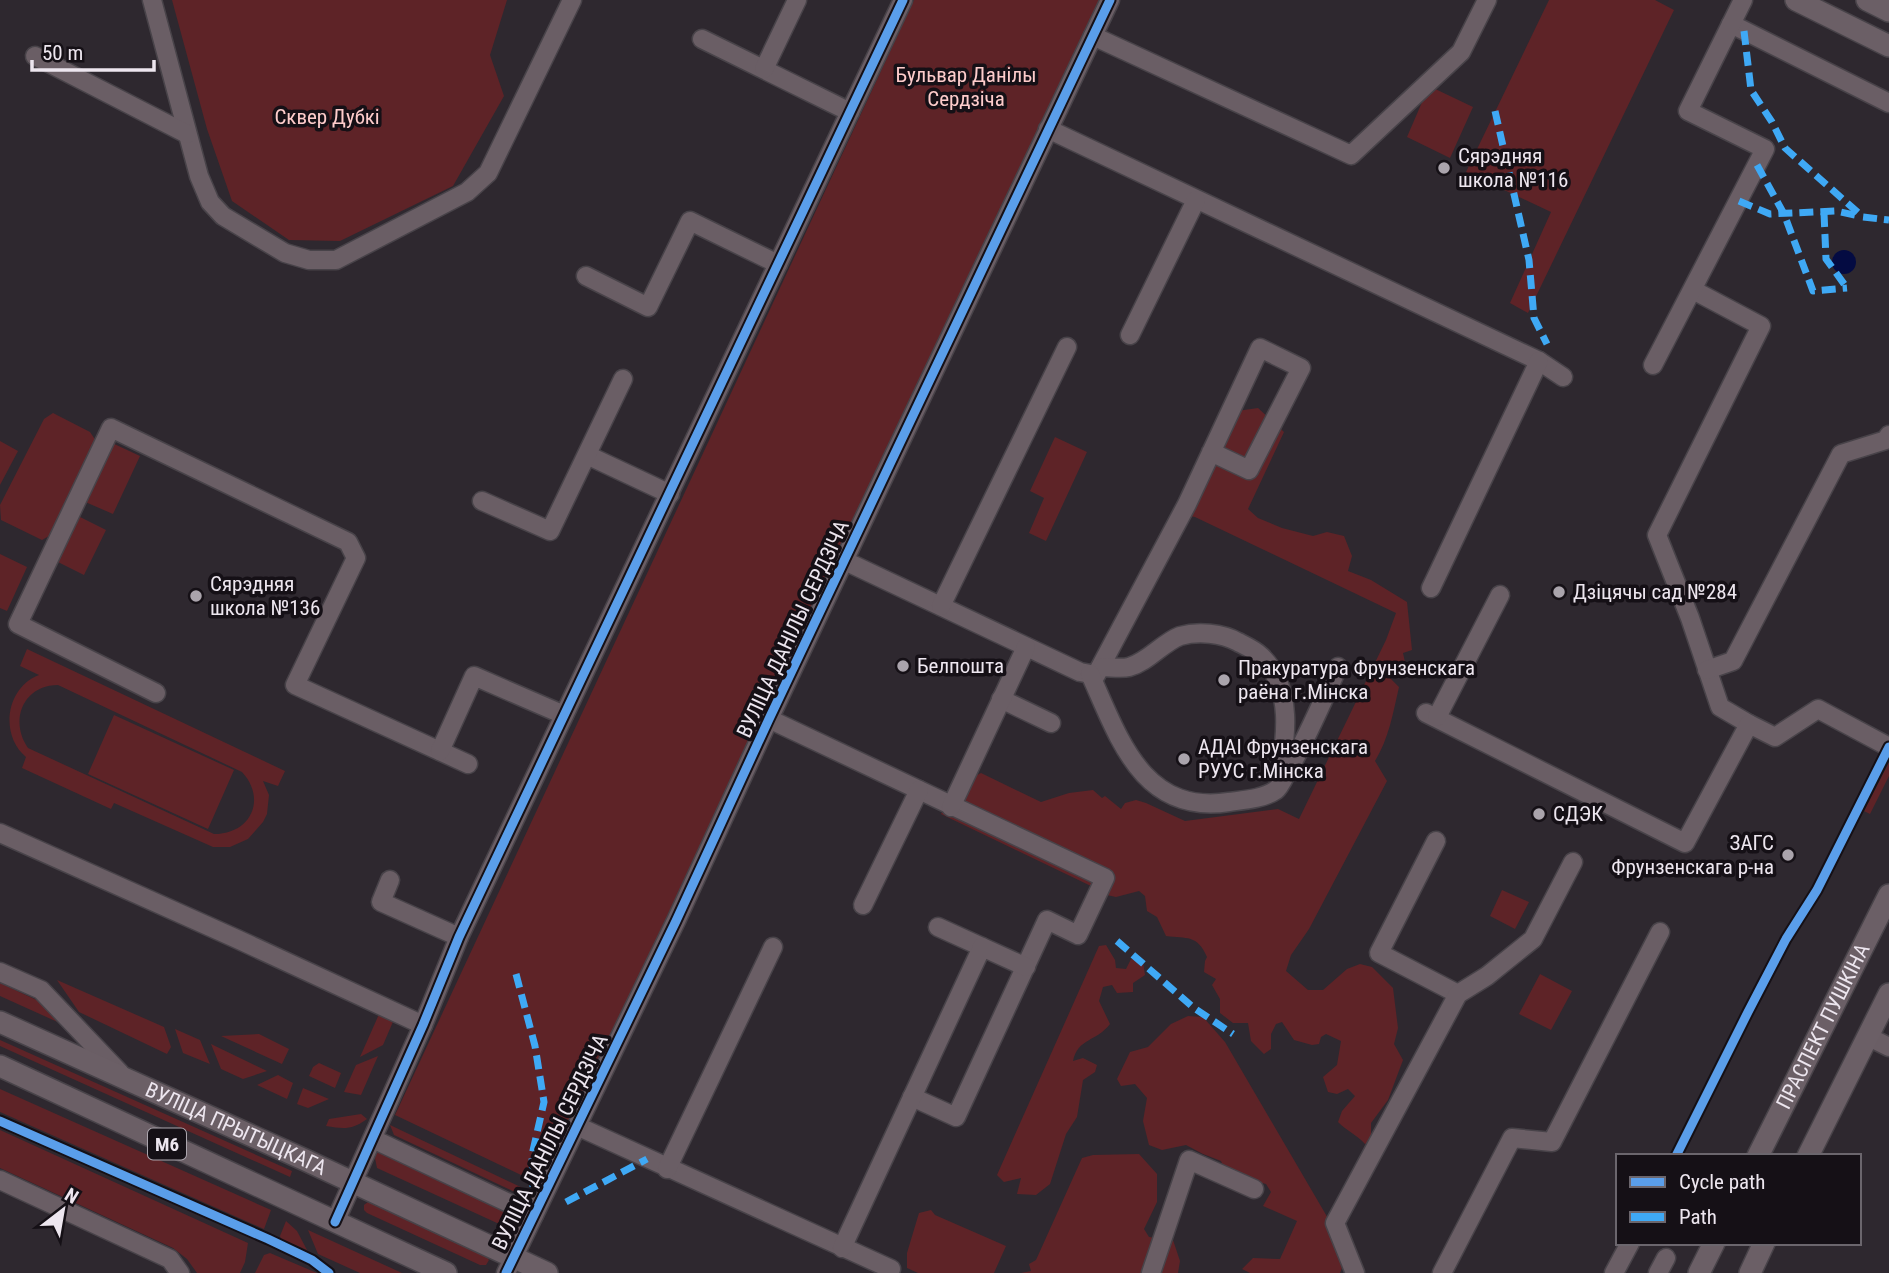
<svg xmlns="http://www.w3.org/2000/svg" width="1889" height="1273" font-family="'Roboto Condensed',sans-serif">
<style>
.green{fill:#5e2327;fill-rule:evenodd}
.water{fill:#040b42}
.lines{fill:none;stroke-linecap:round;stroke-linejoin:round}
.minor-casing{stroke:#484349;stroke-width:21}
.major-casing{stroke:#484349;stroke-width:24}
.minor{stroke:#6a5e65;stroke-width:18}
.major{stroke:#6b5f66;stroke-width:21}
.quiet{stroke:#3fa9f5;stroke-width:7;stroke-dasharray:14 7;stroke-linecap:butt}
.cycleway-casing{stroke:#151016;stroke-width:13}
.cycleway{stroke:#5a9eea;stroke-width:9}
.poi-dot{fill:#aaa4ac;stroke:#151016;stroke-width:2.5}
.labels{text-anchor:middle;stroke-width:7;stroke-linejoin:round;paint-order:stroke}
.shield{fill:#151016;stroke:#aca6ae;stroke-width:2}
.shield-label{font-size:19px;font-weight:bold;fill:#ede6ef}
.park-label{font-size:21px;fill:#fecccb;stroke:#151016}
.poi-label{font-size:21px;fill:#ede6ef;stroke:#151016;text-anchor:start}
.street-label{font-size:21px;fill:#ede6ef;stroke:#151016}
</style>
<rect width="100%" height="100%" fill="#2e282f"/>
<g class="green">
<path d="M 172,0 L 507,0 L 490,55 L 504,96 L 453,186 L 340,241 L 289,240 L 232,201 L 207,129 Z"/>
<path d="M 914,0 L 1100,0 L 811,608 L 542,1185 L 395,1115 Z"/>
<path d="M 1549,0 L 1655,0 L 1674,10 L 1528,313 L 1510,303 L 1551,212 L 1466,172 Z"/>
<path d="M 1429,86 L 1473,107 L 1450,158 L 1407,137 Z"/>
<path d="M 1258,408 L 1284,432 L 1248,509 L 1258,518 L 1282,528 L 1313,536 L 1327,532 L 1344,536 L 1352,556 L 1348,571 L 1371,580 L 1407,602 L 1412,650 L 1403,653 L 1405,662 L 1389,677 L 1399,687 C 1393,713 1389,738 1375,761 L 1387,781 L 1309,929 L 1291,955 L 1286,971 L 1308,990 L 1323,990 L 1347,969 L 1360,964 L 1372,967 L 1393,988 L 1398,1028 L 1394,1044 L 1403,1060 L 1388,1100 L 1371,1123 L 1371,1142 L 1365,1144 C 1357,1135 1347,1131 1338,1122 L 1342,1111 L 1355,1096 L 1348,1089 L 1337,1094 L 1328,1092 L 1323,1077 L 1337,1065 L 1341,1041 L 1326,1034 L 1321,1037 L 1319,1044 L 1312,1045 L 1294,1040 L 1282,1022 L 1276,1024 L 1271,1034 L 1271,1049 L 1264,1054 L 1251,1041 L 1248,1023 L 1233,1023 L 1220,1013 L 1220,999 L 1212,985 L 1216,979 L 1204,972 L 1205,961 L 1207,957 C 1197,934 1187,939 1166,936 L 1157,917 L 1147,911 L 1145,896 L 1139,891 L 1116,897 L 1093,892 L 1091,886 L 941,814 C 949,797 963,781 981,773 L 1041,802 L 1069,793 L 1093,790 L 1102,798 L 1105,796 L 1121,809 L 1125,803 L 1136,800 L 1146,803 L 1185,821 L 1278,809 L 1299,819 L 1386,640 L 1396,613 L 1195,517 L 1176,514 L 1237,411 Z"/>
<path d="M 53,413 L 90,432 L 96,441 L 49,536 L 42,540 L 1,520 L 0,505 L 44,419 Z"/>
<path d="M 1055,437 L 1087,452 L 1046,541 L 1029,533 L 1044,498 L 1030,491 Z"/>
<path d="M 0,441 L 18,451 L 0,485 Z"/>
<path d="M 110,442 L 140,456 L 113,514 L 83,501 Z"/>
<path d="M 76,515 L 106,530 L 84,575 L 54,560 Z"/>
<path d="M 0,554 L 27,567 L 7,611 L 0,608 Z"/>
<path d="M 27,649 L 285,771 L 278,786 L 263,781 L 269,795 L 267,814 L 263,822 L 248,839 L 230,847 L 213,847 L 114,803 L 111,809 L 22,768 L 26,757 C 0,736 5,688 39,675 L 20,666 ZM 58,685 L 242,772 C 267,799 251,834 214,834 L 28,748 C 9,721 23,685 58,685 Z"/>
<path d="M 114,715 L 234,770 L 208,829 L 88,774 Z"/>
<path d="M 1889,762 L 1889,776 L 1870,814 L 1864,811 Z"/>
<path d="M 1502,890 L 1529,902 L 1515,929 L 1490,916 Z"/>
<path d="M 1106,945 L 1115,960 L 1116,968 L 1126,969 L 1131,959 L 1143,962 L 1145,975 L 1133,983 L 1133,992 L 1117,993 L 1112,985 L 1103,987 L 1099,1001 L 1110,1024 C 1096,1042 1078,1038 1073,1061 L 1083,1058 L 1097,1065 L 1095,1072 L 1083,1080 L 1077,1117 L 1066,1134 L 1050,1184 L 1036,1195 L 1017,1194 L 1021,1178 L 1004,1182 L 997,1175 L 1099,946 Z"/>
<path d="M 1540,974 L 1572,991 L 1551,1030 L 1519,1014 Z"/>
<path d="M 57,980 L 164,1027 L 171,1047 L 167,1054 L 79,1012 Z"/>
<path d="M 0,983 L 41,1002 L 62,1024 L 0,996 Z"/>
<path d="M 380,1012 L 395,1017 L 383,1045 L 360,1057 Z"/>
<path d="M 1188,1016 L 1203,1017 L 1225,1042 L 1329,1220 L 1342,1268 L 1340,1273 L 1250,1273 L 1242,1269 L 1253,1258 L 1280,1259 L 1297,1221 L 1263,1206 L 1271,1192 L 1266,1184 L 1250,1180 L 1224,1168 L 1221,1161 L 1203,1154 L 1186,1145 L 1162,1150 L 1149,1145 L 1143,1121 L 1147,1098 L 1135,1084 L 1121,1086 L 1117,1079 L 1130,1052 L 1148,1047 L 1171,1024 Z"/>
<path d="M 175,1029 L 200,1040 L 210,1064 L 183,1053 Z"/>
<path d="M 259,1034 L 289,1049 L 282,1064 L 221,1036 Z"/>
<path d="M 0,1040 L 292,1171 L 290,1177 L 0,1046 Z"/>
<path d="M 211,1044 L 267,1071 L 243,1079 L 221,1069 Z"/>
<path d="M 378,1056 L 361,1095 L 344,1092 L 356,1065 Z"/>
<path d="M 319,1063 L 341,1073 L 335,1088 L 309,1076 L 313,1067 Z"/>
<path d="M 278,1075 L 293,1083 L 287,1099 L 257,1085 Z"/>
<path d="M 303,1088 L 329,1099 L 308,1108 L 297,1104 Z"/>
<path d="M 0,1089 L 271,1210 L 264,1229 L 0,1112 Z"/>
<path d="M 361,1114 L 367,1119 C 352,1130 344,1129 326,1126 L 329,1119 Z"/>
<path d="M 390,1125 L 531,1192 L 519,1194 L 394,1135 Z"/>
<path d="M 0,1130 L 248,1243 L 245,1262 L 240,1273 L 197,1273 L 187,1259 L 173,1248 L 0,1168 Z"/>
<path d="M 378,1150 L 513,1214 L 510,1222 L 497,1223 L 377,1168 L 375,1158 Z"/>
<path d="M 1139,1154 L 1157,1174 L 1157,1202 L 1144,1229 L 1149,1237 L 1173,1240 L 1180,1261 L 1178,1273 L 1021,1273 L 1031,1271 L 1029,1264 L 1036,1260 L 1082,1158 L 1093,1155 Z"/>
<path d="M 368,1202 L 487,1257 L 489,1260 L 486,1265 L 480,1265 L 367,1213 L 364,1210 L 364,1205 Z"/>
<path d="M 931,1210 L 935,1215 L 1006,1246 L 994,1273 L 918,1273 L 907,1268 L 907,1253 L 919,1213 Z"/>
<path d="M 286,1221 L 297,1231 L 307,1250 L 281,1239 L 280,1236 Z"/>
<path d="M 308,1230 L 402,1273 L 360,1273 L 318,1254 Z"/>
<path d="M 270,1253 L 317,1273 L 255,1273 L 264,1255 Z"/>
</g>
<circle class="water" cx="1844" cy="262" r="12"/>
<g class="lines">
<g class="minor-casing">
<g id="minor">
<path d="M 152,0 L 199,176 L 210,202 L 223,216 L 285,253 L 309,260 L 336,260 L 467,192 L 488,173 L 572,0"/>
<path d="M 1731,24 L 1889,103"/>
<path d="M 1093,36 L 1351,155 L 1461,52 L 1487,0"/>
<path d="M 702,39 L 850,112"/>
<path d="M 35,56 L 187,134"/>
<path d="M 764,69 L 797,0"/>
<path d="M 1048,129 L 1539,361 L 1563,377"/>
<path d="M 586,276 L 648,307 L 690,221 L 778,264"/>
<path d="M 1693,290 L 1761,326 L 1657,535 L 1690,618 L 1720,707 L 1749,724"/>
<path d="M 1130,335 L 1196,200"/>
<path d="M 1653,365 L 1765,149 L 1688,111 L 1743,0"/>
<path d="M 587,455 L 670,494"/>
<path d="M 482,501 L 550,531 L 623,379"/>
<path d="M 845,561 L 1080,672 L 1096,675 L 1187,504 L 1260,348 L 1301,368 L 1249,470 L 1211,452"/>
<path d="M 1431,588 L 1539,361"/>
<path d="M 941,606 L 1067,347"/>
<path d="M 1102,667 C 1111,667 1121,669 1129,667 C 1148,662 1162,643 1180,636 C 1198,631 1222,633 1238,642 C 1246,646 1255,650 1261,656 C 1294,688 1286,739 1279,779"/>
<path d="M 1707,670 L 1733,661 L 1841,454 L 1886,440 L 1889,435"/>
<path d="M 1090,674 C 1119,738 1142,815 1229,802 C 1244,800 1263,799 1276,790 C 1280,787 1284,778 1287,772 C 1307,739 1322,702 1338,667"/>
<path d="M 156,693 L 18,624 L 111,428 L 348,542 L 356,558 L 295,685 L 468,764"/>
<path d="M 1001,699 L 1051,723"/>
<path d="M 1426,713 L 1685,843 L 1749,724 L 1775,737 L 1818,709 L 1889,747"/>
<path d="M 1437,717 L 1500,595"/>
<path d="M 769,719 L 1105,878 L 1078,935 L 1047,920 L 956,1117 L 912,1097"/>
<path d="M 440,751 L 474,676 L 564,715"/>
<path d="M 951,807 L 1026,647"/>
<path d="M 0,833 L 237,939 L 423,1025"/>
<path d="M 1436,841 L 1379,953 L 1458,994"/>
<path d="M 390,880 L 381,902 L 459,937"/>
<path d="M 863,905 L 919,790"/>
<path d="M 938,927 L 982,947"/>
<path d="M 0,972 L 41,990 L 120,1073"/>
<path d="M 1867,1036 L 1889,1047"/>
<path d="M 577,1126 L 891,1269"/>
<path d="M 373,1139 L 534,1215"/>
<path d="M 667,1169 L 773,947"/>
<path d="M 0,1180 L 170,1259 L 180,1273"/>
<path d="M 335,1222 L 423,1025 L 459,937 L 903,0"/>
<path d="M 842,1248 L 982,947 L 1026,967"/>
<path d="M 506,1273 L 676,921 L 769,719 L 1110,0"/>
<path d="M 1151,1273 L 1189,1160 L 1254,1189"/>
<path d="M 1355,1273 L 1335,1223 L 1458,994 L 1487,976 L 1533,939 L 1573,862"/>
<path d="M 1442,1273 L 1512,1138 L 1552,1142 L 1660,932"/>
<path d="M 1614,1273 L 1630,1243"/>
<path d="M 1658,1273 L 1666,1258"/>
</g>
</g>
<g class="major-casing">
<g id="major">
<path d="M 1796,0 L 1889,46"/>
<path d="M 1867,0 L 1889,11"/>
<path id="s1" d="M 0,1022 L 303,1159 L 547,1273"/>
<path d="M 0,1066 L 446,1273"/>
<path id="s2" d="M 1758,1156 L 1889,895"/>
<path d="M 1808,1156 L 1889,994"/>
<path d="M 1699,1273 L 1714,1243"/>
<path d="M 1750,1273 L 1764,1243"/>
</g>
</g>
<use href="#minor" class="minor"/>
<use href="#major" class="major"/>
<g class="quiet">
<path d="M 1744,31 L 1751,90 L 1772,122 L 1785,148 L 1863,217 L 1889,220"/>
<path d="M 1495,111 L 1529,260 L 1534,318 L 1547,344"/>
<path d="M 1757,165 L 1784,214 L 1813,291 L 1847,288"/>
<path d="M 1739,201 L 1770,214 L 1836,211 L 1859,216"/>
<path d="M 1824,213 L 1826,259 L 1847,288"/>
<path d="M 1117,941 L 1194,1008 L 1233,1034"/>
<path d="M 516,974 L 535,1046 L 544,1102 L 532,1155 L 533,1187"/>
<path d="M 566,1202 L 647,1159"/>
</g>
<g class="cycleway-casing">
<g id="cycleway">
<path d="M 0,1121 L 268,1239 L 312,1260 L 329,1273"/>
<path d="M 1676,1156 L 1748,1012 L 1786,939 L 1817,890 L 1889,747"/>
<path d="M 335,1222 L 423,1025 L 459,937 L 903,0"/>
<path d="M 506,1273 L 676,921 L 769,719 L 1110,0"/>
</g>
</g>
<use href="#cycleway" class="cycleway"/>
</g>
<g class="poi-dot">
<circle cx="1444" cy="168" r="7"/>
<circle cx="1559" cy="592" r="7"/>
<circle cx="196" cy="596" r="7"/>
<circle cx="903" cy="666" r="7"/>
<circle cx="1224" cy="680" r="7"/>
<circle cx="1184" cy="759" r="7"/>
<circle cx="1539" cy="814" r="7"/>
<circle cx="1788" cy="855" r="7"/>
</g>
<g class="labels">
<rect class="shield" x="148" y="1128.5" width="38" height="31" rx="5"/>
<g class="shield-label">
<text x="167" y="1151">М6</text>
</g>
<g class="park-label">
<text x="966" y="82">Бульвар Данілы<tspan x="966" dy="24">Сердзіча</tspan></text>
<text x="327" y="124">Сквер Дубкі</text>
</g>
<g class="poi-label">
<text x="1458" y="163">Сярэдняя<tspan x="1458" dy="24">школа №116</tspan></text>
<text x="210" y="591">Сярэдняя<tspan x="210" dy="24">школа №136</tspan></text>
<text x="1573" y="599">Дзіцячы сад №284</text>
<text x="917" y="673">Белпошта</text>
<text x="1238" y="675">Пракуратура Фрунзенскага<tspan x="1238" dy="24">раёна г.Мінска</tspan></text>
<text x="1198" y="754">АДАІ Фрунзенскага<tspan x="1198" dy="24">РУУС г.Мінска</tspan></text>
<text x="1553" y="821">СДЭК</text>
<text x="1774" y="850" text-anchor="end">ЗАГС<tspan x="1774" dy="24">Фрунзенскага р-на</tspan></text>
</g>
<g class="street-label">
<text transform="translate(793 629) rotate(-65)" y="7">ВУЛІЦА ДАНІЛЫ СЕРДЗІЧА</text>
<text dy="7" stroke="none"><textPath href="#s2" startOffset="145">ПРАСПЕКТ ПУШКІНА</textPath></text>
<text dy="7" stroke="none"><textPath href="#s1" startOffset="259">ВУЛІЦА ПРЫТЫЦКАГА</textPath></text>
<text transform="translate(550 1142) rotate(-64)" y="7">ВУЛІЦА ДАНІЛЫ СЕРДЗІЧА</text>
</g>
</g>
<rect x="1616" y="1154" width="245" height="91" fill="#151016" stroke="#6b666d" stroke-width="2"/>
<rect x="1630" y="1177" width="35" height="10" fill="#5a9eea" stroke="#6b666d" stroke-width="2"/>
<text x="1679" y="1189" font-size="21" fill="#ede6ef">Cycle path</text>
<rect x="1630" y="1212" width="35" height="10" fill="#3fa9f5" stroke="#6b666d" stroke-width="2"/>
<text x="1679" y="1224" font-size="21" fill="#ede6ef">Path</text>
<g transform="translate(63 1210) rotate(31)" stroke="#151016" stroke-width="5" paint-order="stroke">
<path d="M0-5L12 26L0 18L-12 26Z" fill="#ede6ef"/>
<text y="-10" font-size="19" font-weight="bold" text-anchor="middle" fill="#ede6ef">N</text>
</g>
<path d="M32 60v10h122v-10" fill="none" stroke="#ede6ef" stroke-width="3.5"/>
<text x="42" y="60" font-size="21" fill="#ede6ef" stroke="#151016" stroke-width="5" paint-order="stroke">50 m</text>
</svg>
